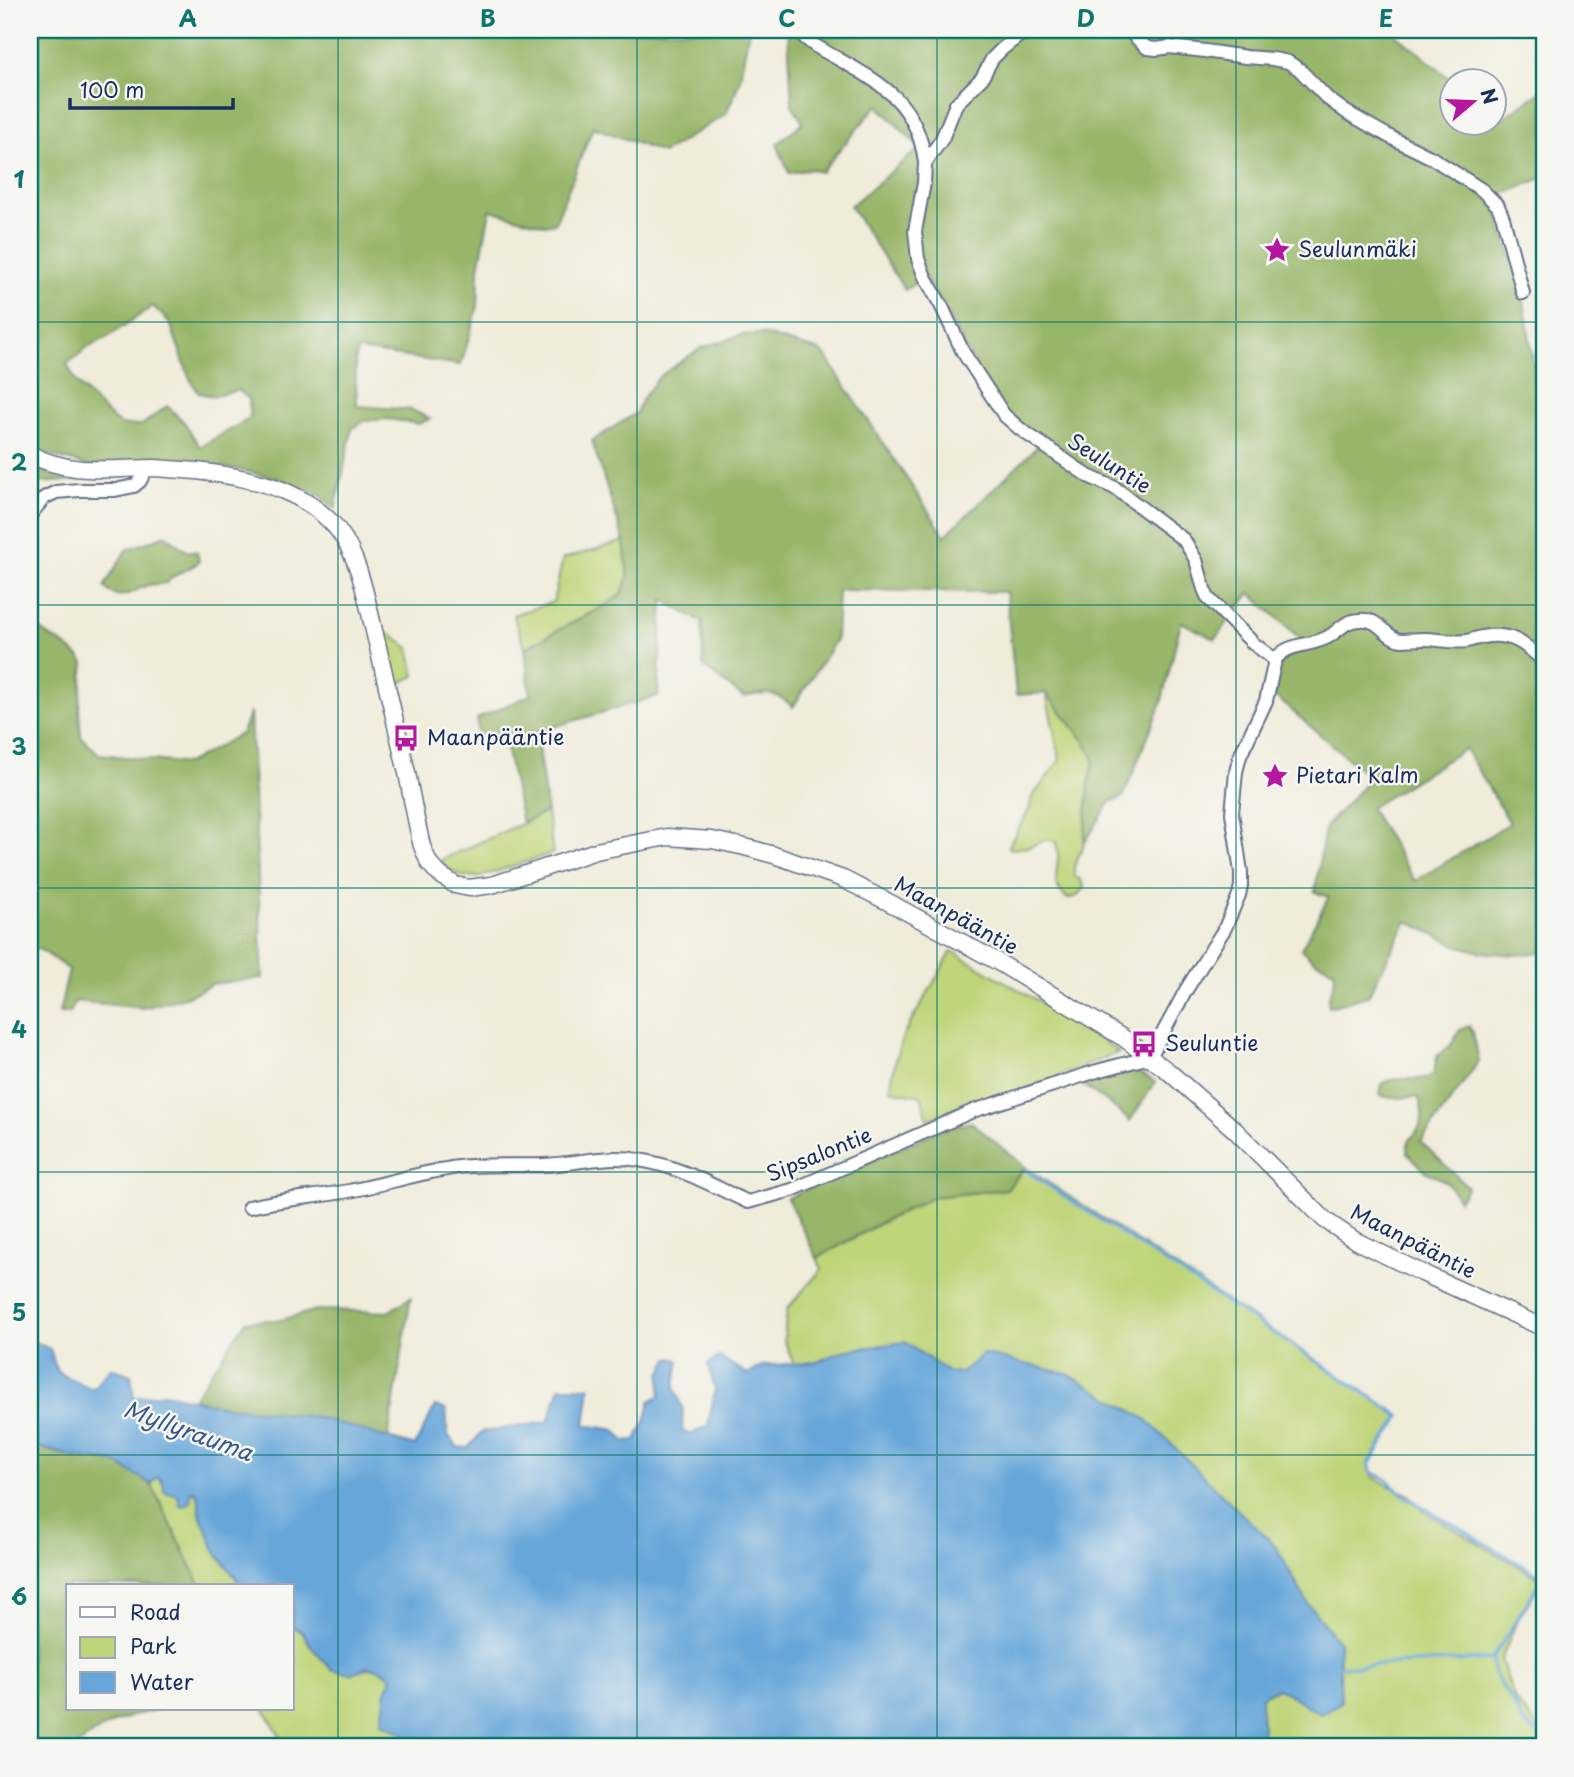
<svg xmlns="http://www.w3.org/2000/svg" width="1574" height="1777" font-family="'Playpen Sans',sans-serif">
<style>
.green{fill:#bfd579;stroke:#6d826c;stroke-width:2}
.forest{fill:#97b669;stroke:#597264;stroke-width:2;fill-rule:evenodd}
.water{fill:#66a6d9;stroke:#406a9c;stroke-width:2}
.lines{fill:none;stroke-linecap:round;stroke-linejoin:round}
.stream{stroke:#66a6d9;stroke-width:3.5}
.minor-casing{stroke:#657189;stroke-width:16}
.tertiary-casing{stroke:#657189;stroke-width:19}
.minor{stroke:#fff;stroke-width:12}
.tertiary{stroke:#fff;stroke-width:16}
.grid{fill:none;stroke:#0f766e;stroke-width:2;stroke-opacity:0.55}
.labels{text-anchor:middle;stroke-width:5;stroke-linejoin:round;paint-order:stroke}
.poi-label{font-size:21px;fill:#1b2f5e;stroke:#f6f6f2;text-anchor:start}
.street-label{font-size:21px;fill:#1b2f5e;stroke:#f6f6f2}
.water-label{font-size:23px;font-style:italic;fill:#355989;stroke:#f6f6f2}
.neatline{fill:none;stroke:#0f766e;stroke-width:2.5}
.grid-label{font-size:23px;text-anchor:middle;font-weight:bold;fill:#0f766e}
</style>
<rect width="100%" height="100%" fill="#f6f6f2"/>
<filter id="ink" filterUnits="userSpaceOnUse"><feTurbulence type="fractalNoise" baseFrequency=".0143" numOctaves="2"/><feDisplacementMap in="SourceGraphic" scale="14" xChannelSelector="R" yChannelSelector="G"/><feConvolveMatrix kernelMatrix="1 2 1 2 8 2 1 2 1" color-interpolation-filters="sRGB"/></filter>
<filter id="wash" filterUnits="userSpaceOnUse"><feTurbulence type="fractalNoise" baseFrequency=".00686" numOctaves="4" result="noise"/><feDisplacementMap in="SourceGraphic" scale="28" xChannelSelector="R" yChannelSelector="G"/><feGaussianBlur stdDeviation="1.57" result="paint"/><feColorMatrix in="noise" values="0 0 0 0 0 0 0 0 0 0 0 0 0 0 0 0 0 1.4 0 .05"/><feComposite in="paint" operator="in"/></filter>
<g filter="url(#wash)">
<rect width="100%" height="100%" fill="#efecd9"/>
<g class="green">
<path d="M 624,541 L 628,576 L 622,594 L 608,604 L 525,648 L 513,615 L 553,602 L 563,559 Z"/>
<path d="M 386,634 L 391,634 L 409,648 L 415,676 L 398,684 L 386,640 Z"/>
<path d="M 1046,693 L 1086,743 L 1094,760 L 1089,783 L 1084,844 L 1074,866 L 1074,876 L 1081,880 L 1084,887 L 1077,896 L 1068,899 C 1048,882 1059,875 1058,854 C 1058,852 1056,844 1056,842 L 1046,839 L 1029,847 L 1011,849 L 1008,847 L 1029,810 L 1032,797 L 1060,760 Z"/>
<path d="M 547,812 L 553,853 L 480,877 L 462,876 L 446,868 L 441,860 Z"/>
<path d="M 952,951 L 1081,1026 L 1119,1052 L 1043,1083 L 928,1119 L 921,1096 L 890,1090 L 896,1058 L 903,1036 Z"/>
<path d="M 1025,1167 L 1400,1416 L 1369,1464 L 1372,1476 L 1388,1485 L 1408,1494 L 1425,1512 L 1542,1580 L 1516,1623 L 1501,1660 L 1515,1700 L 1544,1735 L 1544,1747 L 1197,1747 L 763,1366 L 794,1364 L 784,1340 L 787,1309 L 822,1269 L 817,1258 L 884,1221 L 932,1197 L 1007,1189 Z"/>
<path d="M 158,1477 C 163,1482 168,1493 176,1494 C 181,1495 189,1492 195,1491 L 199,1500 L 199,1510 L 202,1519 L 217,1554 L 242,1586 L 201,1586 L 151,1484 Z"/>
<path d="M 292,1626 L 302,1632 L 313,1649 L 350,1674 C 370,1666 375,1664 392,1679 L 382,1723 C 395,1729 409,1734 414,1747 L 287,1747 L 264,1709 L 292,1709 Z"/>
</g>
<g class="forest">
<path d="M 30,30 L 749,30 L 739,83 L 726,114 L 663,153 L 593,127 L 555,223 L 545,225 L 490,210 L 479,268 L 478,306 L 461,365 L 358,350 L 355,360 L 357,406 L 412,410 L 430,419 L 419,424 L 388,419 L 364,421 L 352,429 L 335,509 L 321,496 L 280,479 L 231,468 L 175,463 L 89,466 L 41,453 L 30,446 ZM 153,306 L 170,323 L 189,377 L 199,393 L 214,396 L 238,390 L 249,399 L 250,418 L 200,447 L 184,422 L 167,406 L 142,425 L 121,425 L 106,413 L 76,382 L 67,364 L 90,346 L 108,337 Z"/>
<path d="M 788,30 L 1390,30 L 1452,80 L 1452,122 L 1494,122 L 1494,114 L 1501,119 L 1544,90 L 1544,177 L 1492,199 L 1522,288 L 1544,431 L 1544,824 L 1534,825 L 1544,905 L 1544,952 L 1516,955 L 1481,952 L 1456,945 L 1407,921 L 1368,996 L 1329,1007 C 1326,988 1338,988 1334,970 L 1313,960 L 1301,949 L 1329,897 L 1315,892 L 1325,827 L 1371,778 L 1269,691 L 1272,668 L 1305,643 L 1250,593 L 1215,639 L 1181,622 L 1161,704 L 1123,797 L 1110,802 L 1084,844 L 1089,783 L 1094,760 L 1086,743 L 1046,693 L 1016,695 L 1006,592 L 838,590 L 836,640 L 793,707 C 775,690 766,693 743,697 L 703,666 L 702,622 L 663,600 L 658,696 L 536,732 L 547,812 L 522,823 L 503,733 L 478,739 L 477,719 L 530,695 L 525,648 L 608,604 L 622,594 L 628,576 L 624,541 L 592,441 L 636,413 L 642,399 L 660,376 L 701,348 L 742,335 L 761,334 L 817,350 L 824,354 L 945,536 L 1040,444 L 1004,415 L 925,277 L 905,290 L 850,206 L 920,148 L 877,105 L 821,172 L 811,169 L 789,173 L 777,144 L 803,122 L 792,105 ZM 1465,749 L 1510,823 L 1415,881 L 1370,808 Z"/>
<path d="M 30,465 L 52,474 L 81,480 L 33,483 L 30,493 Z"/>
<path d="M 166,535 L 186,551 L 197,552 L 199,561 C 190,571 175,571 167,583 C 161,584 154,584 148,585 C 131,591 122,604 104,587 L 126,550 Z"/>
<path d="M 30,619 C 44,638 70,643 84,663 L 79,708 L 81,737 L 99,754 L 187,764 L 242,733 L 250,712 L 263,978 L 212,984 L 188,996 L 144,1008 L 75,1001 L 70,1013 L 59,1013 L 69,970 L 43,951 L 30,946 Z"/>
<path d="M 1469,1026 L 1473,1032 L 1479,1061 L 1421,1142 L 1468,1187 L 1459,1200 L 1447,1182 L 1425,1171 L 1407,1152 C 1407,1137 1415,1138 1420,1126 C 1424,1117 1422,1105 1418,1097 L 1390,1098 L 1380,1095 L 1381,1084 C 1398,1073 1416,1085 1434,1074 L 1437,1056 L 1451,1045 L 1460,1030 Z"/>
<path d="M 1130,1067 L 1155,1082 L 1130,1121 L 1109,1103 L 1081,1084 Z"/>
<path d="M 971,1122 L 1025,1167 L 1007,1189 L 932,1197 L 884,1221 L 817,1258 L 787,1198 L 935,1132 Z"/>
<path d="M 411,1297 L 388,1438 L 316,1417 L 228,1407 L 193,1399 L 246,1321 L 281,1320 L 317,1310 L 388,1312 Z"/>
<path d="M 30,1445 L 74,1457 L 114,1462 L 151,1484 L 201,1586 L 68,1586 L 68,1709 L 160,1709 C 130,1715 98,1725 77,1747 L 30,1747 Z"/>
</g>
<path class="water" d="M 32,1341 L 50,1349 L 57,1372 L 92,1389 L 111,1368 L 131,1375 L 134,1398 L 165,1393 L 228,1407 L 316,1417 L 415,1446 L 435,1406 L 446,1410 L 448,1435 L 457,1447 L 468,1448 L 482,1432 L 548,1422 L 560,1387 L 590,1387 L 585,1425 L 615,1430 L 624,1441 L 636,1440 L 646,1419 L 650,1401 L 660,1396 L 661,1374 L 669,1358 L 679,1360 L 675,1387 L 683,1410 L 682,1430 L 690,1435 L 708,1425 L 715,1390 L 708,1364 L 719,1357 L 748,1374 L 763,1366 L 817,1362 L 842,1351 L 905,1342 L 948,1372 L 961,1373 L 983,1354 L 1068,1374 L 1146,1419 L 1242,1514 L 1275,1545 L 1307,1602 L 1339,1643 L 1341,1702 L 1321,1714 L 1278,1688 L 1261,1697 L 1262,1747 L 414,1747 C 409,1734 395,1729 382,1723 L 386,1691 L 392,1678 L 380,1669 L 368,1667 L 350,1674 L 331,1669 L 313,1649 L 302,1632 L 292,1626 L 292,1586 L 242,1586 L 217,1554 L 202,1519 L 199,1510 L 199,1500 L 195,1491 L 191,1491 L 190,1502 L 186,1505 L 180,1506 L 178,1495 L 164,1492 C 164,1485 164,1480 158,1477 L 151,1484 L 114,1462 L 74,1457 L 30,1445 L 30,1344 Z"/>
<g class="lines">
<g class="stream">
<path d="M 1025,1170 L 1400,1416 L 1369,1464 L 1371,1472 L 1386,1479 L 1406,1497 L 1539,1575 L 1538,1585 L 1492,1659 L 1494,1673 L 1517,1709 L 1522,1721 L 1544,1738"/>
<path d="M 1336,1667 L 1492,1659"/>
</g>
</g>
</g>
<g filter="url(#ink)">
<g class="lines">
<g class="minor-casing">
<g id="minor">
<path d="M 799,30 L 805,38 L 814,45 C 867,77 916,92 925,162"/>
<path d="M 1128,30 L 1147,48 L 1157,49 L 1170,47 L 1205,51 L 1246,57 L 1273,59 L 1288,62 L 1299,69 L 1327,98 L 1346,112 L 1390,137 L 1432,158 L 1482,190 L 1498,206 L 1503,218 L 1523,293"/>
<path d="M 30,515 L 44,498 L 56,492 L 79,490 L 115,490 L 134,486 L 140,481 L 146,469"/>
<path d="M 1275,660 C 1288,642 1310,647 1328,637 C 1341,630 1343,621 1360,620 C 1381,618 1385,639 1402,640 C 1409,640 1416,639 1424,639 C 1438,639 1452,643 1467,641 C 1472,640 1477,638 1482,637 C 1511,632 1524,643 1544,661"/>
<path d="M 249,1207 C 283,1199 316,1197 349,1191 C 386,1184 421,1172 459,1167 C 487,1164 515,1166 544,1165 C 576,1164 607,1154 639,1160 C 682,1167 710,1185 748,1202 L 792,1190 L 973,1111 L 1097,1071 L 1150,1057 L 1186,990 L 1225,928 L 1239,895 L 1241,886 L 1241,872 L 1232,813 L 1236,772 L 1240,756 L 1266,701 L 1275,660 L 1254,644 L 1208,598 L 1204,589 L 1196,560 L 1184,540 L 1115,488 L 1088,476 L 1020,429 L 1004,415 L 963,352 L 942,307 L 925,277 L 918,259 L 915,231 L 924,183 L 925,163 L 942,139 L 956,104 L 982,78 L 992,59 L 1002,49 L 1026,30"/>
</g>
</g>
<g class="tertiary-casing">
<path id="tertiary" d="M 30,454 C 70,476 111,468 155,468 C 169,469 183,470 197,471 C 245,477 295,486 330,521 C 360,550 367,604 377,643 C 387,687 397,730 407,773 C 412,798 416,822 422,846 L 429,863 L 439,874 L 455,885 L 469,888 L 492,885 L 596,851 L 667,837 L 712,840 L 745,847 L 774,855 L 843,879 L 894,905 L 998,962 L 1125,1039 L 1168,1071 L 1235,1130 L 1325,1220 L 1356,1241 L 1420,1272 L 1544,1328"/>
</g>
<use href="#minor" class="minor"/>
<use href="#tertiary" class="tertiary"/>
</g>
</g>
<path class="grid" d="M 338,30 L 338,1747M 637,30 L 637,1747M 937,30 L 937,1747M 1236,30 L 1236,1747M 30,322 L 1544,322M 30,605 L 1544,605M 30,888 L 1544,888M 30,1172 L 1544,1172M 30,1455 L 1544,1455"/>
<defs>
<g id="sight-bare" transform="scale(2.1)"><path d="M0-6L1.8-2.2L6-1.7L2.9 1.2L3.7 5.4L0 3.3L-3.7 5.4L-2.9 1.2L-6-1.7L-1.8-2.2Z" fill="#b5179e" stroke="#f6f6f2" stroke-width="2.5" paint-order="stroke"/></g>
<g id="bus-bare" transform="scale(2.1)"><path d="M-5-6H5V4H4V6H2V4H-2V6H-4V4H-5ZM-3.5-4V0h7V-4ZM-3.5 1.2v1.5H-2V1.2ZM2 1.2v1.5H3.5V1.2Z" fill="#b5179e" stroke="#f6f6f2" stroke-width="2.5" paint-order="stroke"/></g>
</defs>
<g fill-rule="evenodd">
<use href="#sight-bare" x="1277" y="250"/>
<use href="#bus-bare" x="406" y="738"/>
<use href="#sight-bare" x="1275" y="776"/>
<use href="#bus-bare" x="1144" y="1044"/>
</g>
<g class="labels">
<g class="poi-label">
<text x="1298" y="257">Seulunmäki</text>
<text x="427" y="745">Maanpääntie</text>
<text x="1296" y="783">Pietari Kalm</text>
<text x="1165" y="1051">Seuluntie</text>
</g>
<g class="street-label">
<text transform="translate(1109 464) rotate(32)" y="7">Seuluntie</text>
<text transform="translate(956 916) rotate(29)" y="7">Maanpääntie</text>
<text transform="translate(819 1155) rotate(-22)" y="7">Sipsalontie</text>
<text transform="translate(1413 1242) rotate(27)" y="7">Maanpääntie</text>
</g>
<g class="water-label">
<text transform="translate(188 1431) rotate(20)" y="8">Myllyrauma</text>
</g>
</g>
<rect width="1574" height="1777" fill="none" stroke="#f6f6f2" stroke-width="77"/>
<rect x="66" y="1584" width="228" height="126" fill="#f6f6f2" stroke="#9ea6b7" stroke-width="2"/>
<rect x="80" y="1607" width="35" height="10" fill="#ffffff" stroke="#9ea6b7" stroke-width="2"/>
<text x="130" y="1620" font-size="21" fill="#1b2f5e">Road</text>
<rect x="80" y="1637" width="35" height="21" fill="#bfd579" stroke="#9ea6b7" stroke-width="2"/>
<text x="130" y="1654" font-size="21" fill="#1b2f5e">Park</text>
<rect x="80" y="1672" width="35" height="21" fill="#66a6d9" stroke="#9ea6b7" stroke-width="2"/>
<text x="130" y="1690" font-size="21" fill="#1b2f5e">Water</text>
<g transform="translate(1473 102) rotate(71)"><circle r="33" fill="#f6f6f2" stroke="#9ea6b7" stroke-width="2"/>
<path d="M0-5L12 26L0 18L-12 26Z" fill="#b5179e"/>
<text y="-10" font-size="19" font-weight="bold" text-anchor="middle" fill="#1b2f5e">N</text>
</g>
<path d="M70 98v10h163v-10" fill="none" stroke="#1b2f5e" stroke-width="3.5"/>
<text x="80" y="98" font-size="21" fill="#1b2f5e" stroke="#f6f6f2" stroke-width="5" paint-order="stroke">100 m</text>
<rect x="38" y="38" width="1498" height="1700" class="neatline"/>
<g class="grid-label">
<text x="188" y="27">A</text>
<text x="488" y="27">B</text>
<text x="787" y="27">C</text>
<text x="1086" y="27">D</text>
<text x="1386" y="27">E</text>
<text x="19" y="188">1</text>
<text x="19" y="471">2</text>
<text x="19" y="755">3</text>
<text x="19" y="1038">4</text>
<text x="19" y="1321">5</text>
<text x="19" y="1605">6</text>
</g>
</svg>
